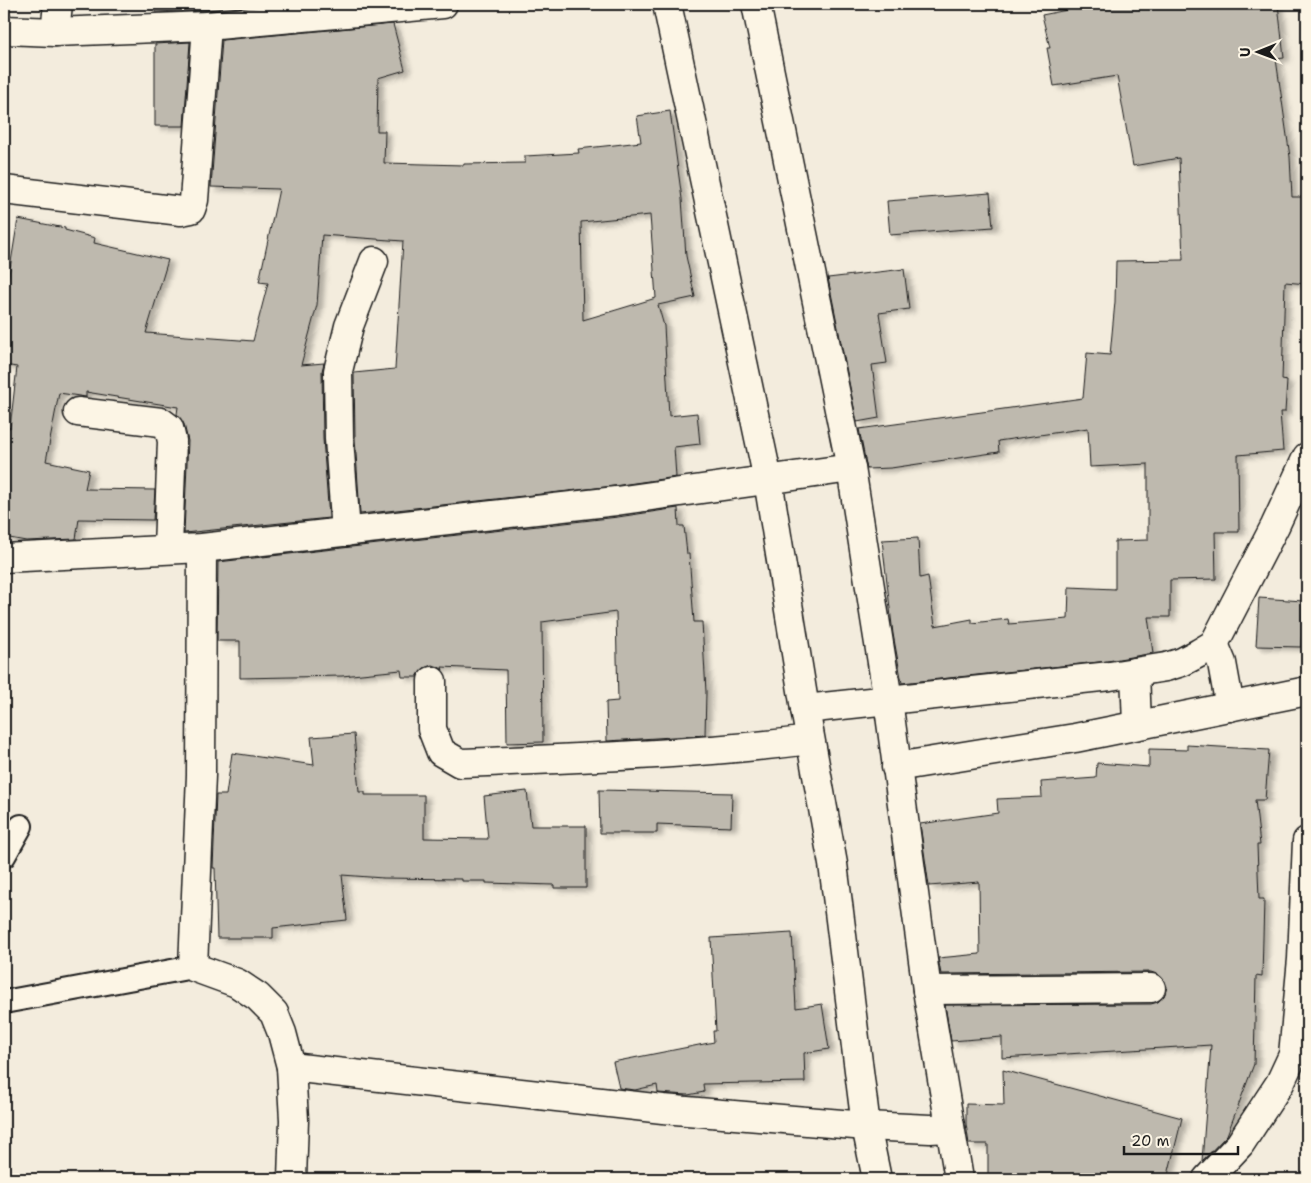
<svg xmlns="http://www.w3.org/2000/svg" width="1311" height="1183" font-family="'Shantell Sans',sans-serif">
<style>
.building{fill:#beb9ae;stroke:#1c1c1c;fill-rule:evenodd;filter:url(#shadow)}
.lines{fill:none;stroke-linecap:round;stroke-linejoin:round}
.service-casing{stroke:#1c1c1c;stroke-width:26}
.minor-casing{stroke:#1c1c1c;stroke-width:31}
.service{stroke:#fcf5e5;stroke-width:22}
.minor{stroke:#fcf5e5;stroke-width:28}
</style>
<defs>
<filter id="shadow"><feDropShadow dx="5.5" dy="3" stdDeviation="2.5" flood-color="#0004"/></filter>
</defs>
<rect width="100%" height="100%" fill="#f3ecdd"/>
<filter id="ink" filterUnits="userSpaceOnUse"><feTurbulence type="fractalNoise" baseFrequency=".02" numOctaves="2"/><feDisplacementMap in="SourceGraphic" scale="10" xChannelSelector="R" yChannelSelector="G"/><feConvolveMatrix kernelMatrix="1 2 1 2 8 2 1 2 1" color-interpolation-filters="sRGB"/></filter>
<g filter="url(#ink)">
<g class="building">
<path d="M 155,4 L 277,4 L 206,10 L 155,12 Z"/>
<path d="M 1097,4 L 1278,4 L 1284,58 L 1276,59 L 1290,157 L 1292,197 L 1305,197 L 1307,253 L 1307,284 L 1285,282 L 1282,380 L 1287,381 L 1285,412 L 1280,412 L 1283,451 L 1238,455 L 1239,532 L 1215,532 L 1216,579 L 1170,580 L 1170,617 L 1148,617 L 1153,653 L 1108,661 L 902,683 L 893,634 L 882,540 L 918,538 L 920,578 L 928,576 L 935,626 L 972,619 L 972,623 L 1008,619 L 1009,624 L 1068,619 L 1069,587 L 1115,589 L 1115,541 L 1148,540 L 1148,464 L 1090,467 L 1088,428 L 998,441 L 999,452 L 891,468 L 867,469 L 859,429 L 1083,398 L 1087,353 L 1110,355 L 1115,302 L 1116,261 L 1183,260 L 1179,158 L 1133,166 L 1117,76 L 1054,86 L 1047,48 L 1050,48 L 1042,15 Z"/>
<path d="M 393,24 L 405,70 L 378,78 L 377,131 L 385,131 L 384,163 L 464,165 L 464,164 L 525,163 L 525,156 L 579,153 L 578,149 L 641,142 L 637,116 L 670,111 L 682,199 L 686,256 L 695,297 L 658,305 L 664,326 L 669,416 L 697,413 L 700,444 L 674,447 L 676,477 L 614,486 L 360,514 L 355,438 L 354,373 L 395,369 L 403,241 L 322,235 L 317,305 L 301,365 L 324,363 L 322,371 L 323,439 L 329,518 L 184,533 L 188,441 L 184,424 L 177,414 L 178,407 L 86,392 L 86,397 L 59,393 L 46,461 L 89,470 L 85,489 L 155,490 L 153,520 L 79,519 L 76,539 L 26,541 L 4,537 L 4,427 L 10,428 L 17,367 L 4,365 L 4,305 L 18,219 L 65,228 L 65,230 L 95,238 L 94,243 L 168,260 L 146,333 L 253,341 L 268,283 L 259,282 L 279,189 L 211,187 L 222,40 ZM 650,215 L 656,298 L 583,320 L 581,222 Z"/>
<path d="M 190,42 L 184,126 L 155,126 L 155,44 Z"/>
<path d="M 990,193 L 993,227 L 890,235 L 887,201 Z"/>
<path d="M 904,269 L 909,309 L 879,313 L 887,363 L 872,365 L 879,418 L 857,422 L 828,278 Z"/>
<path d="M 678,508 L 679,526 L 684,526 L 687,554 L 689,554 L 694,622 L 702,622 L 706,692 L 705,735 L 607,741 L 606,702 L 618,701 L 616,612 L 542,622 L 543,742 L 507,743 L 506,670 L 442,667 L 443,670 L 439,667 L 432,665 L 424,668 L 417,677 L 402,677 L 401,670 L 342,676 L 240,678 L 240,641 L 217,641 L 218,562 L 618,517 Z"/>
<path d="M 1259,598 L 1303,601 L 1301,647 L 1256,646 Z"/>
<path d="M 354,734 L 359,792 L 365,792 L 365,795 L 424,795 L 424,838 L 488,839 L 484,796 L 527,791 L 531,826 L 586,826 L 586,888 L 554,888 L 554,885 L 486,883 L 486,881 L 462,881 L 462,879 L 383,878 L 342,875 L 347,920 L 273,928 L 273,938 L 217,938 L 215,868 L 213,868 L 216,795 L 226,795 L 232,753 L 314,765 L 311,737 Z"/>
<path d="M 1187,745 L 1269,750 L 1265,800 L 1255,800 L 1260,845 L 1257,845 L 1259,899 L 1264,899 L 1262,977 L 1256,976 L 1254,1064 L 1227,1135 L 1202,1161 L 1211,1045 L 1002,1058 L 1002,1037 L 951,1041 L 945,1005 L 1151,1004 L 1158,1002 L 1164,996 L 1167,987 L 1165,981 L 1159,975 L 1151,972 L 941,974 L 938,958 L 980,954 L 979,882 L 929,886 L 920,824 L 998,813 L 997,799 L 1042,797 L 1041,782 L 1096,778 L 1097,763 L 1149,767 L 1149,749 L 1187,750 Z"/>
<path d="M 599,790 L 732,793 L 731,827 L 657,824 L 657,833 L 600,833 Z"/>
<path d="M 792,933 L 796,1008 L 822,1004 L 829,1049 L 804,1053 L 805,1082 L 703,1084 L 704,1092 L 688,1095 L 658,1093 L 657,1085 L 635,1090 L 619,1088 L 613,1062 L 714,1042 L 713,1031 L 716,1031 L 711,938 Z"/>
<path d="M 1003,1070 L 1182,1118 L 1167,1179 L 988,1179 L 988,1144 L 969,1144 L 966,1124 L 966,1104 L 1004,1105 Z"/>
</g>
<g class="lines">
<g class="service-casing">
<g id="service">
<path d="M 4,856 L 21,826"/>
<path d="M 4,1002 L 193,967"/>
</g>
</g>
<g class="minor-casing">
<g id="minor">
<path d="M 667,4 L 768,480 L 805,709 L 833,864 L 866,1126 L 877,1179"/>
<path d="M 756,4 L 851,468 L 888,700 L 927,990 L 959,1179"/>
<path d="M 4,30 L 55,32 L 207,26 L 443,4"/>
<path d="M 55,32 L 58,4"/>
<path d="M 4,190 L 181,211 L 191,209 L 194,200 L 207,26"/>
<path d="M 78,412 L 161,422 L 169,428 L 172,441 L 168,548"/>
<path d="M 346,532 L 339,439 L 338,371 L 349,326 L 374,261"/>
<path d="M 202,548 L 201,775 L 193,967 L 237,983 L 258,997 L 274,1013 L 282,1033 L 291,1067 L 294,1120 L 292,1179"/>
<path d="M 4,558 L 202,548 L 616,501 L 851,468"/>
<path d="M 1214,644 L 1222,663 L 1230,707"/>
<path d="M 1135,672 L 1137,725"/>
<path d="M 432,681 L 432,729 L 441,752 L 460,763 C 577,758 694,755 810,740"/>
<path d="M 805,709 L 1110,676 L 1166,667 L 1182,662 L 1199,653 L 1214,644 L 1275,526 L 1307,457"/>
<path d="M 896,767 L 1075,738 L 1307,691"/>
<path d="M 927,990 L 1151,988"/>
<path d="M 291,1067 L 663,1109 L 866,1126 L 930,1129 L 950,1128"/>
<path d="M 1207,1179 L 1240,1144 L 1280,1083 L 1293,1055 L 1302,959 L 1307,841"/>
</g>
</g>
<use href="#service" class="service"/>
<use href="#minor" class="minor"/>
</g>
</g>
<rect width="1311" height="1183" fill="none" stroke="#fcf5e5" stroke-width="20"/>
<rect x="10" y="10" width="1291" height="1163" fill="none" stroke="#1c1c1c" stroke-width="2" filter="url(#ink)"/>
<g transform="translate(1258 52) rotate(269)" stroke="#fcf5e5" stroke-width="4" paint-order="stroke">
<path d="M0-4L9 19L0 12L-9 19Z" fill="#1c1c1c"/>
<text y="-8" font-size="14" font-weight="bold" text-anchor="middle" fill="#1c1c1c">U</text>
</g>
<path d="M1124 1146v8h114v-8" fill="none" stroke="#1c1c1c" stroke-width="2.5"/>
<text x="1131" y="1146" font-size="15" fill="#1c1c1c" stroke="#fcf5e5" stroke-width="4" paint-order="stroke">20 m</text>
</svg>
